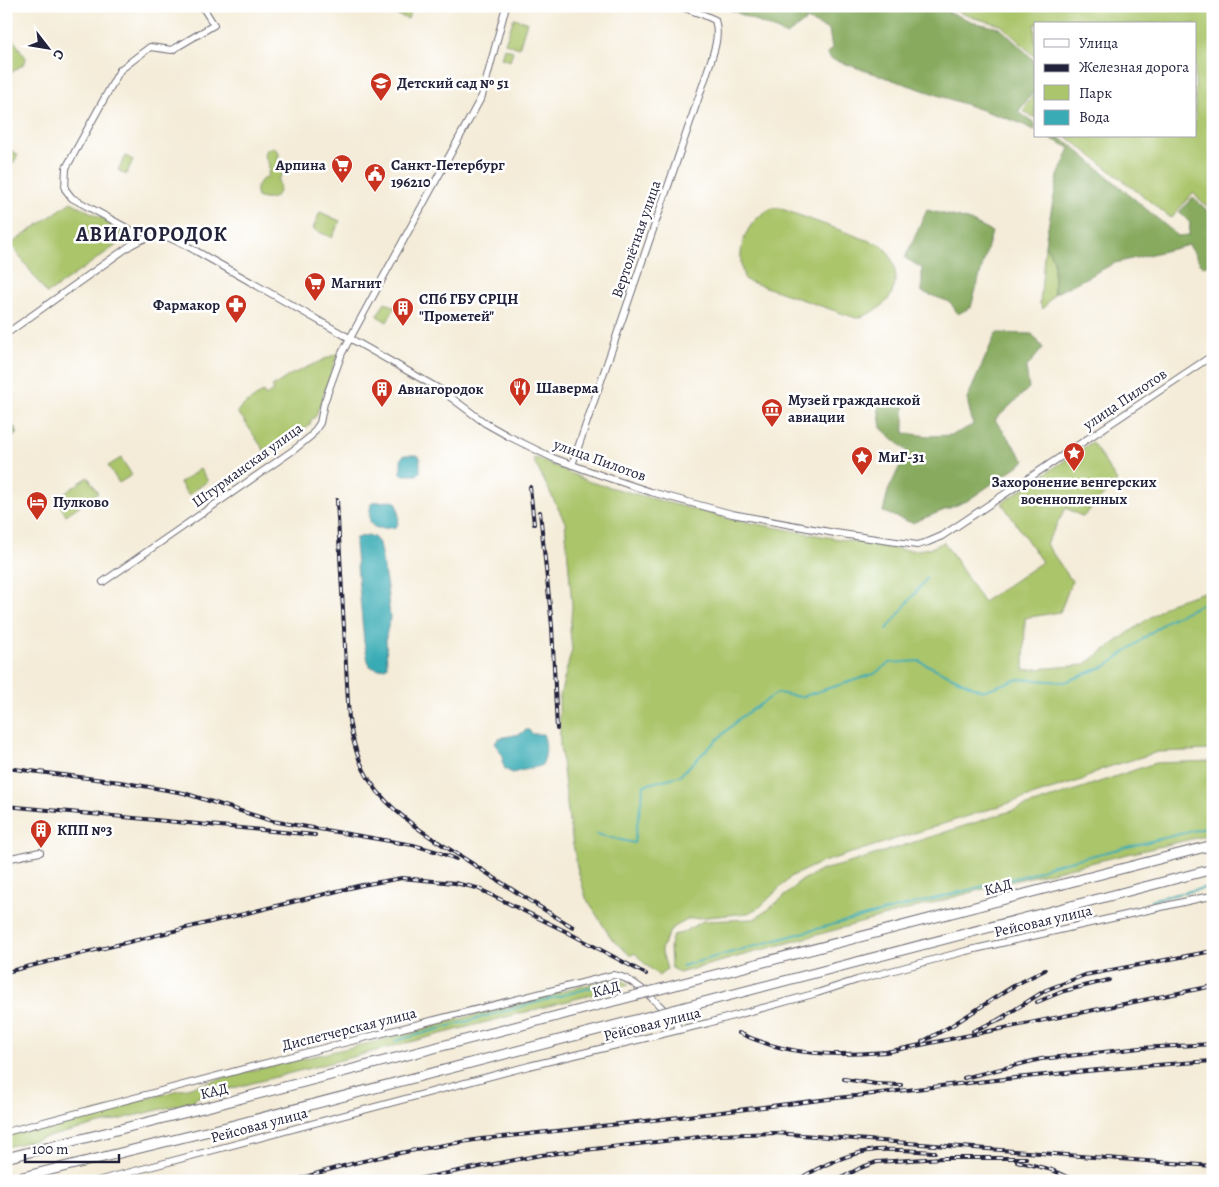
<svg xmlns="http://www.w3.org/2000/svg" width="1219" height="1187" font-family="Alegreya,serif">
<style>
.green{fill:#aac56b;stroke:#667453}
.forest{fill:#87aa5f;stroke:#54664d}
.water{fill:#39abb4;stroke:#2e6678}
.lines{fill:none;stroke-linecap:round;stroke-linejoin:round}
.stream{stroke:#39abb4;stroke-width:2}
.minor-casing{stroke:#6c6972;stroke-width:8}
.highway-casing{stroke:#6c6972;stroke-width:11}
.minor{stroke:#fff;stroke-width:6}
.highway{stroke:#fff;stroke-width:9}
.rail-casing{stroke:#22223b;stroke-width:4}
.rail{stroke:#fff;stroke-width:2;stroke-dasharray:5.5;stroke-linecap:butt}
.highway-bridge-casing{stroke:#6c6972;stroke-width:11;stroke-linecap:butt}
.highway-bridge{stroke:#fff;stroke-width:9}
.labels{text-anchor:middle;stroke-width:5;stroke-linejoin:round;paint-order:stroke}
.poi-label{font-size:15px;font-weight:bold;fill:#22223b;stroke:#fff;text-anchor:start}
.street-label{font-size:15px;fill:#22223b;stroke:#fff}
.district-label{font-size:20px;font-weight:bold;letter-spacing:1px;fill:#22223b;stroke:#fff}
</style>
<rect width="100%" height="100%" fill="#fff"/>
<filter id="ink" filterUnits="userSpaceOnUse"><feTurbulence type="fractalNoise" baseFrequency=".02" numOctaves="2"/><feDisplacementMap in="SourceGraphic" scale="10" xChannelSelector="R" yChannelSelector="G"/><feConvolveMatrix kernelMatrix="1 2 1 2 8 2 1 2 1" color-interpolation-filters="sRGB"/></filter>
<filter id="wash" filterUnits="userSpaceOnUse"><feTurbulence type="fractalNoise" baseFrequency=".0096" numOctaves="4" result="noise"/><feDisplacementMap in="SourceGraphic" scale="20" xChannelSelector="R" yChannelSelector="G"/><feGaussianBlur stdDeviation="1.12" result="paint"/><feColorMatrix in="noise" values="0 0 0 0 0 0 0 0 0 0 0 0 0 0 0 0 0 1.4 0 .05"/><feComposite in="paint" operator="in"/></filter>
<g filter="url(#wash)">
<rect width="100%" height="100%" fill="#f4ecd8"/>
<g class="green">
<path d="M 393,6 L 413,6 L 408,19 L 391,13 Z"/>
<path d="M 942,6 L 1213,6 L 1213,212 L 1193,193 L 1171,218 L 1066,136 L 1195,136 L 1195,24 L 1035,24 L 1035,57 L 1001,25 L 978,19 Z"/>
<path d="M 514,18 L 527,22 L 519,48 L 505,43 Z"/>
<path d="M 13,39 L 26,58 L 25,63 L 7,76 L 6,43 Z"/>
<path d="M 504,48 L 513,51 L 510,61 L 501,58 Z"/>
<path d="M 1035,92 L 1035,118 L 1023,111 Z"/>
<path d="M 6,147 L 18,155 L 6,175 Z"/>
<path d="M 273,147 L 279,152 L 278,163 L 283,173 L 278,180 C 284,196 271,203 257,197 C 253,187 259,181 268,176 L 269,165 L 264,155 L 265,151 Z"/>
<path d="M 126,156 L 133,160 L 126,175 L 118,170 Z"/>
<path d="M 71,202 L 124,230 L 126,234 L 125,239 L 47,294 L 11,244 Z"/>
<path d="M 773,208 L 779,208 L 881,245 C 898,259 901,288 884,304 C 877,311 866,316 856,318 L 745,280 C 734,253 745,219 773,208 Z"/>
<path d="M 320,212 L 340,221 L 332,238 L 313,229 Z"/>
<path d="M 1045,245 L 1054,260 L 1054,294 L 1043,309 L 1040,303 Z"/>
<path d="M 385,302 L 395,307 L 387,322 L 377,316 Z"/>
<path d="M 338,353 L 316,416 L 311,420 L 310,425 L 267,455 L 243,419 L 237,412 L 240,408 L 263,392 L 266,396 L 274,390 L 272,387 L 290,375 Z"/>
<path d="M 1092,442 L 1117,481 L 1083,517 L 1066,508 L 1046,544 L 1072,581 L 1060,612 L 1025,618 L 1024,670 L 1084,665 L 1170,603 L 1213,589 L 1213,750 L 1158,752 L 1102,769 L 1082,780 L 820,863 L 792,876 L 760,907 L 748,913 L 689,919 L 671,929 L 661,949 L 667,969 L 659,976 L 643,962 L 635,953 L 633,955 L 630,955 L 611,938 L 586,898 L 577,867 L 569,821 L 560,744 L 559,699 L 572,649 L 570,631 L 572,606 L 565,522 L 533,459 L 537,458 L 590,482 L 730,519 L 833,538 L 905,550 L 917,550 L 931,548 L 944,542 L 983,602 L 1042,562 L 1002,503 Z"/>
<path d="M 121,458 L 132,475 L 119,483 L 108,466 Z"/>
<path d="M 200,469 L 208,481 L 188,495 L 180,483 Z"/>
<path d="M 88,477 L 98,493 L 66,515 L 56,499 Z"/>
<path d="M 1213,761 L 1213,834 L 1009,882 L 679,973 L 671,967 L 670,945 L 673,935 L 682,933 L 703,921 L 754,919 L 769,909 L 794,888 L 797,883 L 822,870 L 849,863 L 1067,793 L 1155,763 Z"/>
<path d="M 614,979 L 624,981 L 629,985 L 195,1098 L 195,1101 L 6,1147 L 6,1136 L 258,1069 L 374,1042 L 582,986 Z"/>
</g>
<g class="forest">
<path d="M 732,6 L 933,6 L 976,23 L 1000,28 L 1033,59 L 1034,91 L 1018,112 L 1035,123 L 1035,131 L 1020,123 L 831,59 L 827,53 L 832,48 L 829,30 L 807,20 L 787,35 L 731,10 Z"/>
<path d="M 1046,136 L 1056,136 L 1071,145 L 1178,236 L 1189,235 L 1190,223 L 1179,212 L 1193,197 L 1213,216 L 1213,266 L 1202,266 L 1189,245 L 1115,263 L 1054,294 L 1054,260 L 1045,245 L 1046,237 L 1058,176 L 1070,148 Z"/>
<path d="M 927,210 L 968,220 L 992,232 L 971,307 L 958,314 L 950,302 L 922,292 L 922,268 L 905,258 Z"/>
<path d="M 996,333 L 1032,334 L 1043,348 L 1026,368 L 1029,388 L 995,420 L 1025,461 L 967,501 L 912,523 L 883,512 L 888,491 L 907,451 L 881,428 L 878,405 L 904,405 L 904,433 L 929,436 L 952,435 L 973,425 L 967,399 Z"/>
<path d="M 6,415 L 18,433 L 6,442 Z"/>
</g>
<g class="water">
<path d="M 404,455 L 417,455 L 420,457 L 420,472 L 417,475 L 404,475 L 401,473 L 401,458 Z"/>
<path d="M 393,501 L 397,503 C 398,511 401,520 396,527 C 374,530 366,530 371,504 L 373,502 Z"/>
<path d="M 368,535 L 374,537 L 379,543 L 387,587 L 390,618 L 386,636 L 387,667 C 380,670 375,670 369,665 L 364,642 L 355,544 L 356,538 Z"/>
<path d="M 526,730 L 529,730 L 533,734 L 543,734 C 547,743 547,758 541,766 L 512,773 L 505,769 L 502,762 L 503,756 L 495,743 L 499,738 L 520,734 Z"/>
</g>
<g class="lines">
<g class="stream">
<path d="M 887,629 L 927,578"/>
<path d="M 596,834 L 634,843 L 644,785 L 679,776 L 740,718 L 777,693 L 801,697 L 874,674 L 889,663 L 919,661 L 982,691 L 1019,679 L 1065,682 L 1108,665 L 1168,620 L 1213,599"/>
<path d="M 1150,900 L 1213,886"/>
<path d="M 682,966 L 831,925 L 1031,874 L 1053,865 L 1213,826"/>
<path d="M 395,1041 L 615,981"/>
</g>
</g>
</g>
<g filter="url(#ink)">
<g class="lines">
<g class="minor-casing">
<g id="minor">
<path d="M 140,240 L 134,232 L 125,227 L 72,198 L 65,189 L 66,168 L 120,70 L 150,47 L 172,50 L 214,25 L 202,6"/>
<path d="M 6,334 L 131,245 C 158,229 171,237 196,251 L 420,378 L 441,390 L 485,423 L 508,436 L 553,458 L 606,477 L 651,492 L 732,514 L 835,533 L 917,545 L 928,542 L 942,536 L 1213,355"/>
<path d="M 572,465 L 706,76 C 711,58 721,39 715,20 L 704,15 L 679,6"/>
<path d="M 103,582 L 295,449 L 311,436 L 320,423 L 324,403 L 342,353 L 482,96 L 506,6"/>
<path d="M 6,859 L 40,852"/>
<path d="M 6,1132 L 308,1052 L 613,975 C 636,977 659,1006 675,1021 L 679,1029"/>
<path d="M 97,1181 L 529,1066 L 708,1023 L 817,993 L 857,980 L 966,951 L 1201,898 L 1213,896"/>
</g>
</g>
<g class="highway-casing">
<g id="highway">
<path d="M 1063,884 L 1213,845"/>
<path d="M 1071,906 L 1213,869"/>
<path d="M 6,1158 L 223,1103"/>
<path d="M 6,1181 L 230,1126"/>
</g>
</g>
<use href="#minor" class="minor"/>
<use href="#highway" class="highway"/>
<g class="rail-casing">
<g id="rail">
<path d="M 530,487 L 534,524"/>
<path d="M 337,500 L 349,720 C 353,742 358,762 370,781 C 395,819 439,842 476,866 C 508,887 540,908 573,927"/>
<path d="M 540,512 L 552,626 L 557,729"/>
<path d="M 6,768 L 120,782 L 184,793 L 272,821 L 413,845 L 438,852 L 456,859"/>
<path d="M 6,806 L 315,835"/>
<path d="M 6,972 L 362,885 L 402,878 L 455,883 L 477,888 L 567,932 L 646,974"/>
<path d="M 1037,1002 L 1064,991 L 1109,980"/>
<path d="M 998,1020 L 1046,990 L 1085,975 L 1213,951"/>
<path d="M 973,1031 L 1005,1017"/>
<path d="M 739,1033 C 789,1056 832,1056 886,1052 L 1213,986"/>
<path d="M 922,1042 L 951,1026 L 1015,985 L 1045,970"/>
<path d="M 964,1078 L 1041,1059 L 1140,1048 L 1213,1044"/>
<path d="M 844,1079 L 876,1084 L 901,1085"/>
<path d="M 1017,1161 L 1052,1170 L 1076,1181"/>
<path d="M 293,1181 C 354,1160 417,1149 481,1139 C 725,1115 968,1077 1213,1061"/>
<path d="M 407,1181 L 541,1155 L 717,1135 L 775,1133 L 1213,1166"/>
<path d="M 796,1181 C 820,1166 848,1153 876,1150 C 895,1149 916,1151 935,1152"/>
<path d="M 836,1181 L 860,1168 L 877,1162 L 943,1158 L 1026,1158"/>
</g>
</g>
<use href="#rail" class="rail"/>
<g class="highway-bridge-casing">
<g id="highway-bridge">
<path d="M 223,1103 L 1063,884"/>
<path d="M 230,1126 L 1071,906"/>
</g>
</g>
<use href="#highway-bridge" class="highway-bridge"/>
</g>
</g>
<defs>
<g id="school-pin" transform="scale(1.125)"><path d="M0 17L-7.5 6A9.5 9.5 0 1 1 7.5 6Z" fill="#c8321e" stroke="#fff"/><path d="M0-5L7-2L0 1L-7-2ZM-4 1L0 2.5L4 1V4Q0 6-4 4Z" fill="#fff"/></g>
<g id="supermarket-pin" transform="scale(1.125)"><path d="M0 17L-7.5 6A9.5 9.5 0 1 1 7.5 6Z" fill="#c8321e" stroke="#fff"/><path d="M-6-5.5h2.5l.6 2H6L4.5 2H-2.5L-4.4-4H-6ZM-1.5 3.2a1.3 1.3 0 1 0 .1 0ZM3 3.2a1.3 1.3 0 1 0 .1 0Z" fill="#fff"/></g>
<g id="civic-pin" transform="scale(1.125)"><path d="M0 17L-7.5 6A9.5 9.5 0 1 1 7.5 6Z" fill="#c8321e" stroke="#fff"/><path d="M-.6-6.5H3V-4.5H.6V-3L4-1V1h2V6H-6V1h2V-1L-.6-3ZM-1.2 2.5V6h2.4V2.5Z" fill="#fff"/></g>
<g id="pharmacy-pin" transform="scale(1.125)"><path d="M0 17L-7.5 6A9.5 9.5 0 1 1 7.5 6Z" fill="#c8321e" stroke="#fff"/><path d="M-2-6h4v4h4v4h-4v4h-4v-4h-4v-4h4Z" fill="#fff"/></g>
<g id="building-pin" transform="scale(1.125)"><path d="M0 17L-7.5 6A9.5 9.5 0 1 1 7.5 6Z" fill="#c8321e" stroke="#fff"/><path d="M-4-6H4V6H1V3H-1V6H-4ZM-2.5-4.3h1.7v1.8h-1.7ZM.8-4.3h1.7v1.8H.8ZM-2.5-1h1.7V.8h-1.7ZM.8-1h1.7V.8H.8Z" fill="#fff"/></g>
<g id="restaurant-pin" transform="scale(1.125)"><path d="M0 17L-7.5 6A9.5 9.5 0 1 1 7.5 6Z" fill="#c8321e" stroke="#fff"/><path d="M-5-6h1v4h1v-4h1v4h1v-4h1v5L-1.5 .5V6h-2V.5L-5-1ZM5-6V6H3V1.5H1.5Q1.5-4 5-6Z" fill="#fff"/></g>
<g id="museum-pin" transform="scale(1.125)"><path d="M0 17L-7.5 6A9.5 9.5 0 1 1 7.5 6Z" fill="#c8321e" stroke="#fff"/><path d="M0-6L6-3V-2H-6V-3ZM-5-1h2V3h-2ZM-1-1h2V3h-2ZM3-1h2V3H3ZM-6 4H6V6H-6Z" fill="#fff"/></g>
<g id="sight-pin" transform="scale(1.125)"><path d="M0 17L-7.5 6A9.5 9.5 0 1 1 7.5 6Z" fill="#c8321e" stroke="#fff"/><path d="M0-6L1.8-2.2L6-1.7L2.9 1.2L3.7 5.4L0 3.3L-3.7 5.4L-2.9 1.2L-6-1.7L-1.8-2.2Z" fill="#fff"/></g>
<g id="hotel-pin" transform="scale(1.125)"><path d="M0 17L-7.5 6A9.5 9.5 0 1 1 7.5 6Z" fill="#c8321e" stroke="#fff"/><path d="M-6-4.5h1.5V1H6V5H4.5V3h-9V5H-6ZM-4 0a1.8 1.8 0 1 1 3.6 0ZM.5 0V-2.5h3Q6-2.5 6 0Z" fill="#fff"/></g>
</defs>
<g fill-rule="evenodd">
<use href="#school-pin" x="381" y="83"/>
<use href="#supermarket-pin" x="342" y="165"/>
<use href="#civic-pin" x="375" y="174"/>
<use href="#supermarket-pin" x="315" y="283"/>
<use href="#pharmacy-pin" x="236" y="305"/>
<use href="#building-pin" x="403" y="308"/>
<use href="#restaurant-pin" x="520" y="388"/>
<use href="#building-pin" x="382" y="389"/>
<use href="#museum-pin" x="772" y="409"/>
<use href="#sight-pin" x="1074" y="453"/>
<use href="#sight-pin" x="862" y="457"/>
<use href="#hotel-pin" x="37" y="502"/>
<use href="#building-pin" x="41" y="830"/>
</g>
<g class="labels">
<g class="poi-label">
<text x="397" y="88">Детский сад № 51</text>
<text x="326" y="170" text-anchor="end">Арпина</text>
<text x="391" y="170">Санкт-Петербург<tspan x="391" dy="17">196210</tspan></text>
<text x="331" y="288">Магнит</text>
<text x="419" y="304">СПб ГБУ СРЦН<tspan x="419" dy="17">"Прометей"</tspan></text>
<text x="220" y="310" text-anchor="end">Фармакор</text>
<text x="536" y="393">Шаверма</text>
<text x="398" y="394">Авиагородок</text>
<text x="788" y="405">Музей гражданской<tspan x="788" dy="17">авиации</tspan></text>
<text x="878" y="462">МиГ-31</text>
<text x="1074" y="487" text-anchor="middle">Захоронение венгерских<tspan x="1074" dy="17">военнопленных</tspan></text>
<text x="53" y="507">Пулково</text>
<text x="57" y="835">КПП №3</text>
</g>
<g class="street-label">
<text transform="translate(636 239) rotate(-71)" y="5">Вертолётная улица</text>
<text transform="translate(1125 399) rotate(-34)" y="5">улица Пилотов</text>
<text transform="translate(600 460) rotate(20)" y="5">улица Пилотов</text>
<text transform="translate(247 465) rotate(-36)" y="5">Штурманская улица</text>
<text transform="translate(998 887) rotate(-15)" y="5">КАД</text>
<text transform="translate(1043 921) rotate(-13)" y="5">Рейсовая улица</text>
<text transform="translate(606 989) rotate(-15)" y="5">КАД</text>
<text transform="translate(652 1024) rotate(-14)" y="5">Рейсовая улица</text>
<text transform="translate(349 1029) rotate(-14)" y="5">Диспетчерская улица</text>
<text transform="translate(214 1091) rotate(-14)" y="5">КАД</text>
<text transform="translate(259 1125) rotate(-15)" y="5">Рейсовая улица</text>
</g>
<g class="district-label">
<text x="152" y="241">АВИАГОРОДОК</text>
</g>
</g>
<rect width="1219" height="1187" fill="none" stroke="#fff" stroke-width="25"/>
<rect x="1034" y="22" width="162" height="115" fill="#ffffff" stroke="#a7a7b1"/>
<rect x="1044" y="39" width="25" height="8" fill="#ffffff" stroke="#a7a7b1"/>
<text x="1079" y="48" font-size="15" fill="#22223b">Улица</text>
<rect x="1044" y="64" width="25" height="8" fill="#22223b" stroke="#a7a7b1"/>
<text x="1079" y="72" font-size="15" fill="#22223b">Железная дорога</text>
<rect x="1044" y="85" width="25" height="15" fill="#aac56b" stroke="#a7a7b1"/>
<text x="1079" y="98" font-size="15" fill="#22223b">Парк</text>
<rect x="1044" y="110" width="25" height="15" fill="#39abb4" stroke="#a7a7b1"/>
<text x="1079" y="122" font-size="15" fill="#22223b">Вода</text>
<g transform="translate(48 48) rotate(121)" stroke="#ffffff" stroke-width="4" paint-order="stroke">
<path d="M0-4L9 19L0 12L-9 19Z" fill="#22223b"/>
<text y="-8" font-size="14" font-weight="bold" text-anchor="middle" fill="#22223b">С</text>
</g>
<path d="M25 1154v8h94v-8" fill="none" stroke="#22223b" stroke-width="2.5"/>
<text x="32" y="1154" font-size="15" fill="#22223b" stroke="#ffffff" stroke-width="4" paint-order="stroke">100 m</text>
</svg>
